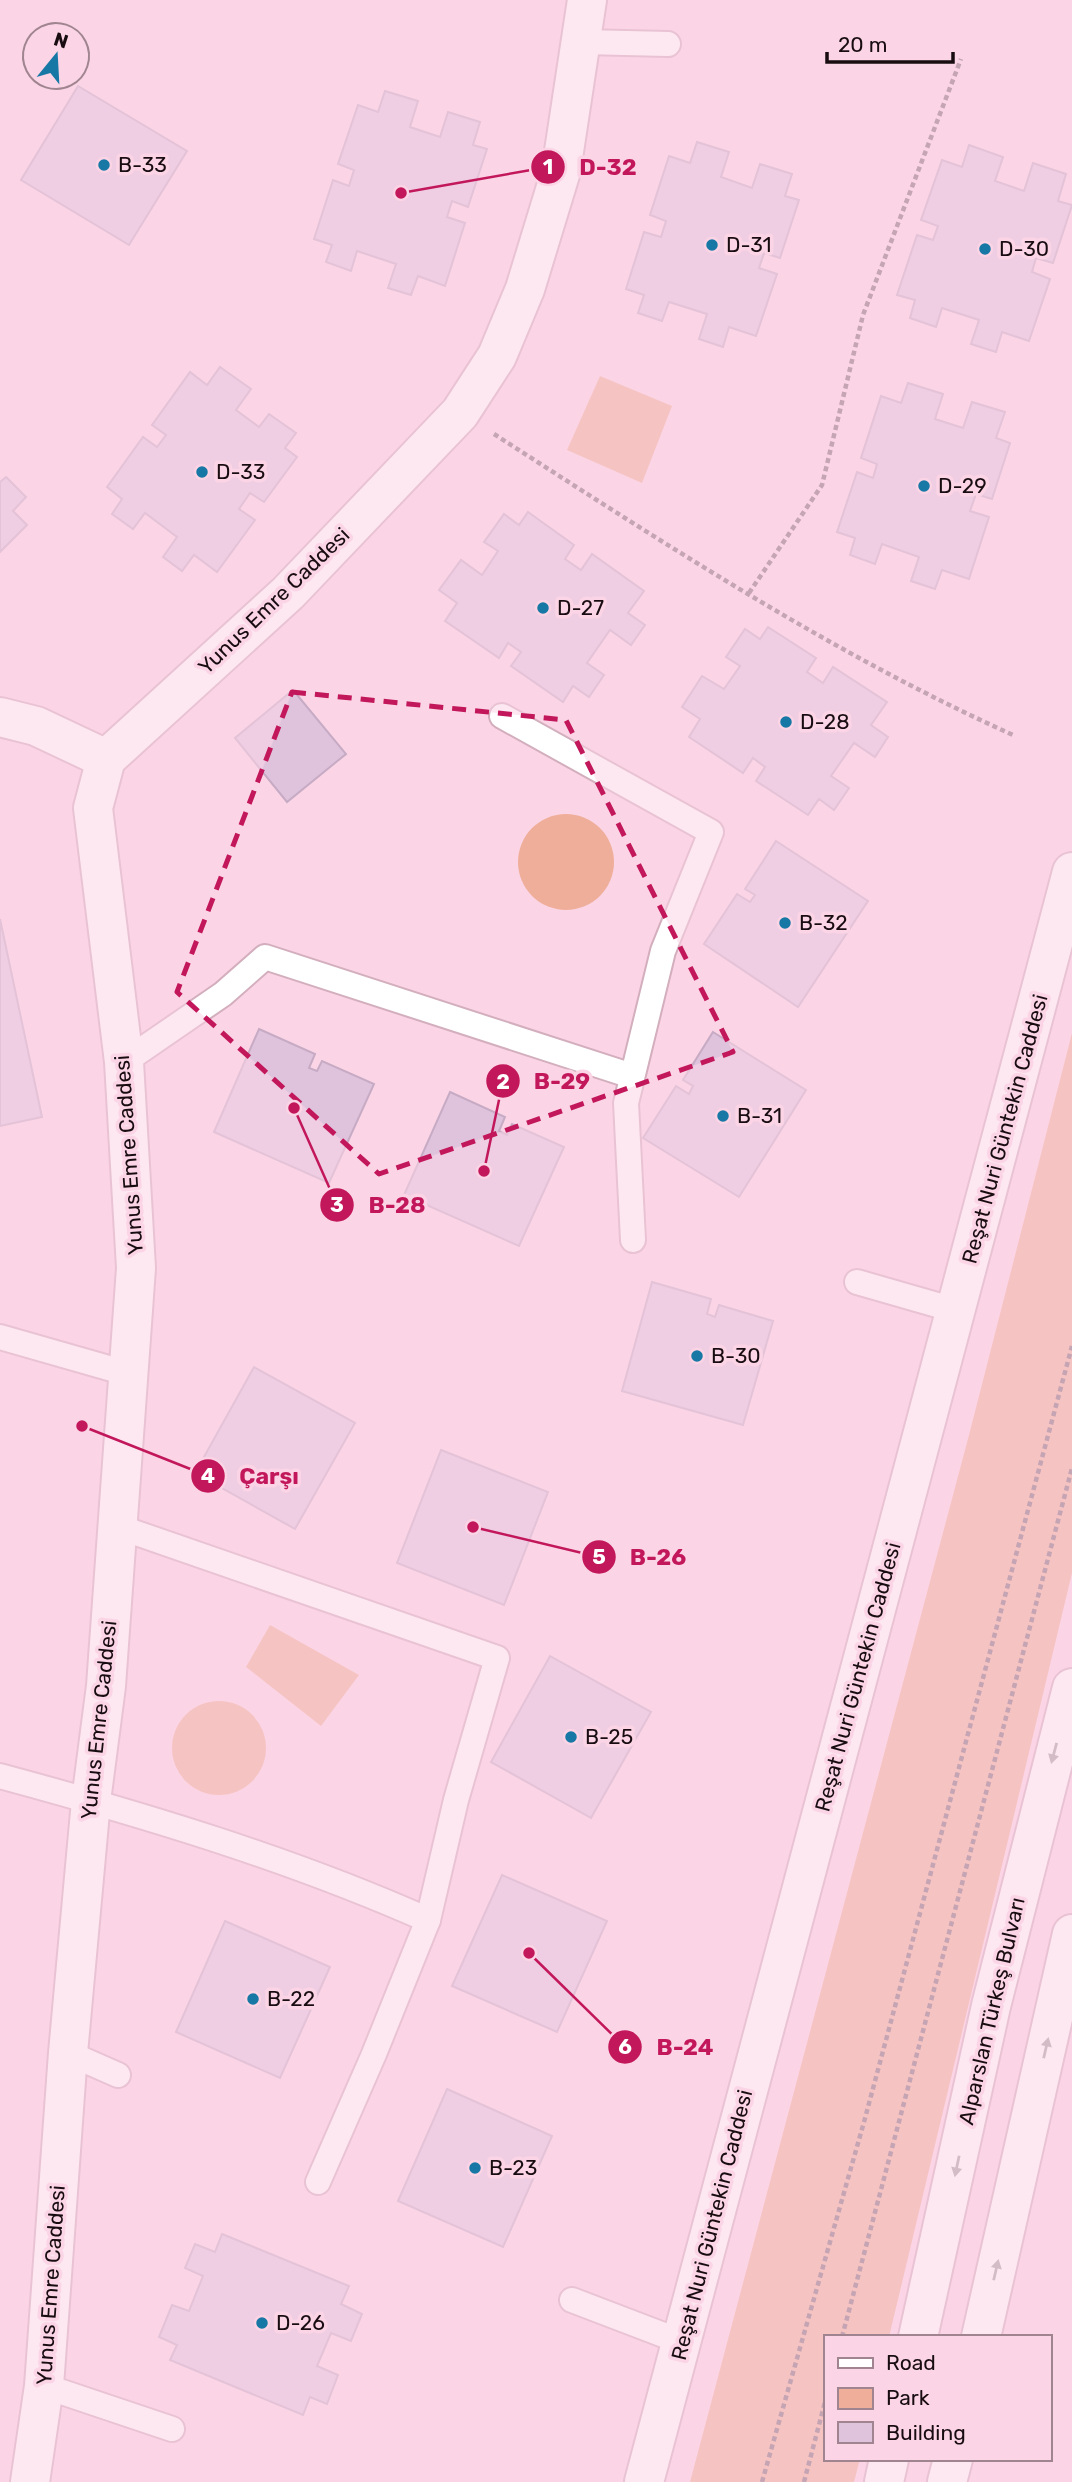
<svg xmlns="http://www.w3.org/2000/svg" width="1072" height="2482" font-family="Rubik,sans-serif">
<style>
.green{fill:#efae9a}
.building{fill:#dfc3dd;stroke:#c7abc5;stroke-width:2}
.lines{fill:none;stroke-linecap:round;stroke-linejoin:round}
.lane-casing{stroke:#d3aebd;stroke-width:28}
.street-casing{stroke:#d3aebd;stroke-width:42}
.secondary-casing{stroke:#d3aebd;stroke-width:42}
.primary-casing{stroke:#d3aebd;stroke-width:42}
.path{stroke:#836b75;stroke-width:4.5;stroke-dasharray:5 3.5;stroke-linecap:butt}
.lane{stroke:#fff;stroke-width:24}
.street{stroke:#fff;stroke-width:38}
.secondary{stroke:#fff;stroke-width:38}
.primary{stroke:#fff;stroke-width:38}
.oneway{fill:#a39ea0}
.marked{fill:none;stroke:#c2185b;stroke-width:5;stroke-dasharray:14 9;stroke-linejoin:round}
.poi-dot{fill:#1778a5;stroke:#fbd5e5;stroke-width:2.5}
.labels{text-anchor:middle;stroke-width:7;stroke-linejoin:round;paint-order:stroke}
.poi-label{font-size:21px;fill:#180c11;stroke:#fbd5e5;text-anchor:start}
.street-label{font-size:21px;fill:#180c11;stroke:#fbd5e5}
.leader{fill:none;stroke:#c2185b;stroke-width:2.5}
.callout-dot{fill:#c2185b;stroke:#fbd5e5;stroke-width:2.5}
.mark-label{font-size:21px;text-anchor:middle;font-weight:bold;fill:#fff}
.callout-label{font-size:23px;text-anchor:middle;font-weight:bold;fill:#c2185b;stroke:#fbd5e5;stroke-width:7;stroke-linejoin:round;paint-order:stroke}
</style>
<rect width="100%" height="100%" fill="#fbd5e5"/>
<g class="green">
<path d="M 600,376 L 672,406 L 642,483 L 567,450 Z"/>
<circle cx="566" cy="862" r="48"/>
<path d="M 1072,1033 L 1072,1573 L 889,2337 L 825,2337 L 825,2459 L 860,2459 L 854,2482 L 690,2482 L 969,1435 Z"/>
<path d="M 270,1625 L 359,1675 L 321,1726 L 246,1667 Z"/>
<circle cx="219" cy="1748" r="47"/>
</g>
<g class="building">
<path d="M 78,86 L 187,151 L 129,245 L 21,180 Z"/>
<path d="M 385,91 L 418,101 L 410,127 L 440,137 L 448,112 L 480,122 L 473,145 L 487,149 L 468,207 L 452,201 L 447,217 L 465,223 L 445,286 L 418,276 L 411,295 L 388,288 L 396,264 L 357,251 L 351,271 L 326,262 L 332,245 L 314,239 L 333,180 L 349,186 L 354,170 L 338,164 L 358,105 L 378,112 Z"/>
<path d="M 697,142 L 729,152 L 721,177 L 752,188 L 760,164 L 792,174 L 785,196 L 799,200 L 780,258 L 764,253 L 759,268 L 777,274 L 756,336 L 729,327 L 723,347 L 699,339 L 707,314 L 669,302 L 662,321 L 638,313 L 644,295 L 626,289 L 644,232 L 661,237 L 666,221 L 650,215 L 669,156 L 690,163 Z"/>
<path d="M 969,145 L 1003,157 L 995,181 L 1024,191 L 1033,163 L 1066,174 L 1058,201 L 1072,205 L 1053,263 L 1036,258 L 1032,272 L 1050,279 L 1029,341 L 1002,332 L 996,352 L 971,344 L 979,320 L 942,308 L 936,327 L 910,318 L 915,300 L 897,295 L 917,235 L 933,240 L 938,226 L 921,220 L 942,160 L 962,167 Z"/>
<path d="M 220,367 L 251,389 L 236,410 L 259,427 L 269,414 L 296,433 L 285,448 L 297,457 L 264,502 L 250,493 L 239,509 L 255,520 L 217,572 L 194,555 L 182,571 L 163,557 L 177,537 L 145,513 L 133,529 L 112,514 L 122,499 L 107,487 L 143,437 L 157,447 L 166,435 L 152,425 L 190,372 L 207,385 Z"/>
<path d="M 908,383 L 943,394 L 935,419 L 963,428 L 972,402 L 1005,412 L 996,438 L 1010,443 L 992,499 L 976,494 L 970,511 L 989,517 L 969,579 L 942,570 L 935,589 L 911,581 L 919,557 L 882,544 L 875,564 L 850,555 L 855,538 L 837,532 L 857,472 L 873,478 L 877,464 L 861,458 L 881,396 L 901,403 Z"/>
<path d="M 6,477 L 26,497 L 13,511 L 27,525 L 0,552 L 0,482 Z"/>
<path d="M 528,512 L 574,545 L 565,559 L 581,570 L 592,554 L 644,591 L 628,613 L 645,625 L 631,645 L 610,630 L 587,663 L 604,675 L 589,697 L 573,686 L 563,702 L 511,666 L 521,652 L 508,643 L 499,658 L 445,621 L 457,603 L 439,590 L 461,560 L 482,575 L 498,551 L 484,542 L 504,514 L 519,525 Z"/>
<path d="M 768,627 L 816,658 L 807,672 L 823,683 L 833,667 L 887,702 L 871,725 L 888,737 L 875,757 L 854,743 L 831,776 L 849,788 L 834,810 L 819,799 L 808,815 L 756,781 L 765,767 L 753,758 L 743,773 L 689,737 L 700,719 L 682,707 L 702,676 L 724,689 L 740,666 L 726,657 L 745,629 L 760,639 Z"/>
<path d="M 293,690 L 346,754 L 287,802 L 235,738 Z"/>
<path d="M 776,841 L 868,901 L 798,1007 L 704,944 L 737,894 L 750,902 L 755,895 L 745,889 Z"/>
<path d="M 0,919 L 42,1117 L 0,1126 Z"/>
<path d="M 259,1029 L 315,1054 L 309,1068 L 317,1071 L 322,1061 L 374,1084 L 329,1183 L 214,1132 Z"/>
<path d="M 713,1032 L 806,1090 L 739,1197 L 643,1138 L 676,1086 L 689,1094 L 693,1086 L 683,1080 Z"/>
<path d="M 450,1092 L 505,1117 L 499,1131 L 507,1135 L 512,1124 L 564,1147 L 519,1246 L 404,1195 Z"/>
<path d="M 652,1282 L 711,1299 L 707,1314 L 715,1317 L 719,1305 L 773,1321 L 743,1425 L 622,1391 Z"/>
<path d="M 254,1367 L 355,1423 L 295,1529 L 195,1473 Z"/>
<path d="M 441,1450 L 548,1492 L 504,1605 L 397,1563 Z"/>
<path d="M 550,1656 L 651,1712 L 591,1818 L 491,1762 Z"/>
<path d="M 502,1875 L 607,1921 L 557,2032 L 452,1986 Z"/>
<path d="M 225,1921 L 330,1967 L 280,2078 L 176,2032 Z"/>
<path d="M 447,2089 L 552,2136 L 503,2247 L 398,2201 Z"/>
<path d="M 222,2234 L 349,2286 L 341,2304 L 362,2314 L 351,2341 L 331,2333 L 317,2366 L 338,2375 L 327,2404 L 310,2397 L 303,2415 L 170,2360 L 177,2345 L 159,2337 L 172,2305 L 189,2311 L 203,2276 L 185,2268 L 195,2244 L 215,2252 Z"/>
</g>
<g class="lines">
<g class="lane-casing">
<g id="lane">
<path d="M 583,42 L 668,44"/>
<path d="M 502,716 L 711,832 L 663,951 L 626,1103 L 633,1240"/>
<path d="M 124,1062 L 223,994 L 265,957 L 632,1076"/>
<path d="M 857,1282 L 958,1311"/>
<path d="M 0,1337 L 126,1373"/>
<path d="M 116,1526 L 497,1658 L 456,1800 L 428,1920"/>
<path d="M 0,1776 C 144,1815 291,1859 428,1920 L 374,2054 L 318,2182"/>
<path d="M 68,2053 L 118,2075"/>
<path d="M 572,2300 L 682,2342"/>
<path d="M 44,2386 L 172,2429"/>
</g>
</g>
<g class="street-casing">
<path id="street" d="M 0,717 L 36,726 L 106,759"/>
</g>
<g class="secondary-casing">
<g id="secondary">
<path d="M 30,2482 L 44,2386 L 68,2053 L 91,1801 L 106,1686 L 136,1268 L 124,1062 L 93,808 L 106,759 L 288,593 L 460,413 L 497,356 L 525,289 L 561,171 L 587,0"/>
<path d="M 644,2482 L 1072,872"/>
</g>
</g>
<g class="primary-casing">
<g id="primary">
<path d="M 918,2337 L 991,2006 L 1072,1688"/>
<path d="M 981,2337 L 1072,1934"/>
<path d="M 884,2482 L 889,2459"/>
<path d="M 947,2482 L 953,2459"/>
</g>
</g>
<g class="path">
<path d="M 494,434 C 662,542 831,653 1013,735"/>
<path d="M 749,593 L 822,485 L 863,315 L 961,59"/>
<path d="M 842,2337 L 1072,1468"/>
<path d="M 762,2482 L 864,2122 L 1072,1346"/>
<path d="M 804,2482 L 825,2402"/>
</g>
<use href="#lane" class="lane"/>
<use href="#street" class="street"/>
<use href="#secondary" class="secondary"/>
<use href="#primary" class="primary"/>
</g>
<defs><path id="oneway-solid" d="M-6-.8H1V-3.2L6.5 0L1 3.2V.8H-6Z" transform="scale(1.75)"/></defs>
<g class="oneway">
<use href="#oneway-solid" transform="translate(1054 1753) rotate(105)"/>
<use href="#oneway-solid" transform="translate(1046 2048) rotate(-77)"/>
<use href="#oneway-solid" transform="translate(957 2166) rotate(102)"/>
<use href="#oneway-solid" transform="translate(996 2270) rotate(-77)"/>
</g>
<path d="M0 0H1072V2482H0ZM 292,692 L 566,720 L 733,1052 L 379,1174 L 177,992 Z" fill="#fbd5e5" fill-opacity=".55" fill-rule="evenodd"/>
<path class="marked" d="M 292,692 L 566,720 L 733,1052 L 379,1174 L 177,992 Z"/>
<g class="poi-dot">
<circle cx="104" cy="165" r="7"/>
<circle cx="712" cy="245" r="7"/>
<circle cx="985" cy="249" r="7"/>
<circle cx="202" cy="472" r="7"/>
<circle cx="924" cy="486" r="7"/>
<circle cx="543" cy="608" r="7"/>
<circle cx="786" cy="722" r="7"/>
<circle cx="785" cy="923" r="7"/>
<circle cx="723" cy="1116" r="7"/>
<circle cx="697" cy="1356" r="7"/>
<circle cx="571" cy="1737" r="7"/>
<circle cx="253" cy="1999" r="7"/>
<circle cx="475" cy="2168" r="7"/>
<circle cx="262" cy="2323" r="7"/>
</g>
<g class="labels">
<g class="poi-label">
<text x="118" y="172">B-33</text>
<text x="726" y="252">D-31</text>
<text x="999" y="256">D-30</text>
<text x="216" y="479">D-33</text>
<text x="938" y="493">D-29</text>
<text x="557" y="615">D-27</text>
<text x="800" y="729">D-28</text>
<text x="799" y="930">B-32</text>
<text x="737" y="1123">B-31</text>
<text x="711" y="1363">B-30</text>
<text x="585" y="1744">B-25</text>
<text x="267" y="2006">B-22</text>
<text x="489" y="2175">B-23</text>
<text x="276" y="2330">D-26</text>
</g>
<g class="street-label">
<text transform="translate(274 601) rotate(-44)" y="7">Yunus Emre Caddesi</text>
<text transform="translate(1005 1129) rotate(-75)" y="7">Reşat Nuri Güntekin Caddesi</text>
<text transform="translate(129 1155) rotate(-94)" y="7">Yunus Emre Caddesi</text>
<text transform="translate(858 1677) rotate(-75)" y="7">Reşat Nuri Güntekin Caddesi</text>
<text transform="translate(99 1720) rotate(-84)" y="7">Yunus Emre Caddesi</text>
<text transform="translate(992 2011) rotate(-77)" y="7">Alparslan Türkeş Bulvarı</text>
<text transform="translate(712 2225) rotate(-76)" y="7">Reşat Nuri Güntekin Caddesi</text>
<text transform="translate(51 2285) rotate(-86)" y="7">Yunus Emre Caddesi</text>
</g>
</g>
<path class="leader" d="M401 193L548 167M484 1171L503 1081M294 1108L337 1205M82 1426L208 1476M473 1527L599 1557M529 1953L625 2047"/>
<g class="callout-dot">
<circle cx="401" cy="193" r="7"/>
<circle cx="484" cy="1171" r="7"/>
<circle cx="294" cy="1108" r="7"/>
<circle cx="82" cy="1426" r="7"/>
<circle cx="473" cy="1527" r="7"/>
<circle cx="529" cy="1953" r="7"/>
<circle cx="548" cy="167" r="18"/>
<circle cx="503" cy="1081" r="18"/>
<circle cx="337" cy="1205" r="18"/>
<circle cx="208" cy="1476" r="18"/>
<circle cx="599" cy="1557" r="18"/>
<circle cx="625" cy="2047" r="18"/>
</g>
<g class="mark-label">
<text x="548" y="174">1</text>
<text x="503" y="1089">2</text>
<text x="337" y="1212">3</text>
<text x="208" y="1483">4</text>
<text x="599" y="1564">5</text>
<text x="625" y="2054">6</text>
</g>
<g class="callout-label">
<text x="608" y="175">D-32</text>
<text x="562" y="1089">B-29</text>
<text x="397" y="1213">B-28</text>
<text x="269" y="1484">Çarşı</text>
<text x="658" y="1565">B-26</text>
<text x="685" y="2055">B-24</text>
</g>
<rect x="824" y="2335" width="228" height="126" fill="#fbd5e5" stroke="#a08590" stroke-width="2"/>
<rect x="838" y="2358" width="35" height="10" fill="#ffffff" stroke="#a08590" stroke-width="2"/>
<text x="886" y="2370" font-size="21" fill="#180c11">Road</text>
<rect x="838" y="2388" width="35" height="21" fill="#efae9a" stroke="#a08590" stroke-width="2"/>
<text x="886" y="2405" font-size="21" fill="#180c11">Park</text>
<rect x="838" y="2422" width="35" height="21" fill="#dfc3dd" stroke="#a08590" stroke-width="2"/>
<text x="886" y="2440" font-size="21" fill="#180c11">Building</text>
<g transform="translate(56 56) rotate(18)"><circle r="33" fill="#fbd5e5" stroke="#a08590" stroke-width="2"/>
<path d="M0-5L12 26L0 18L-12 26Z" fill="#1778a5"/>
<text y="-10" font-size="19" font-weight="bold" text-anchor="middle" fill="#180c11">N</text>
</g>
<path d="M827 52v10h126v-10" fill="none" stroke="#180c11" stroke-width="3.5"/>
<text x="838" y="52" font-size="21" fill="#180c11" stroke="#fbd5e5" stroke-width="5" paint-order="stroke">20 m</text>
</svg>
